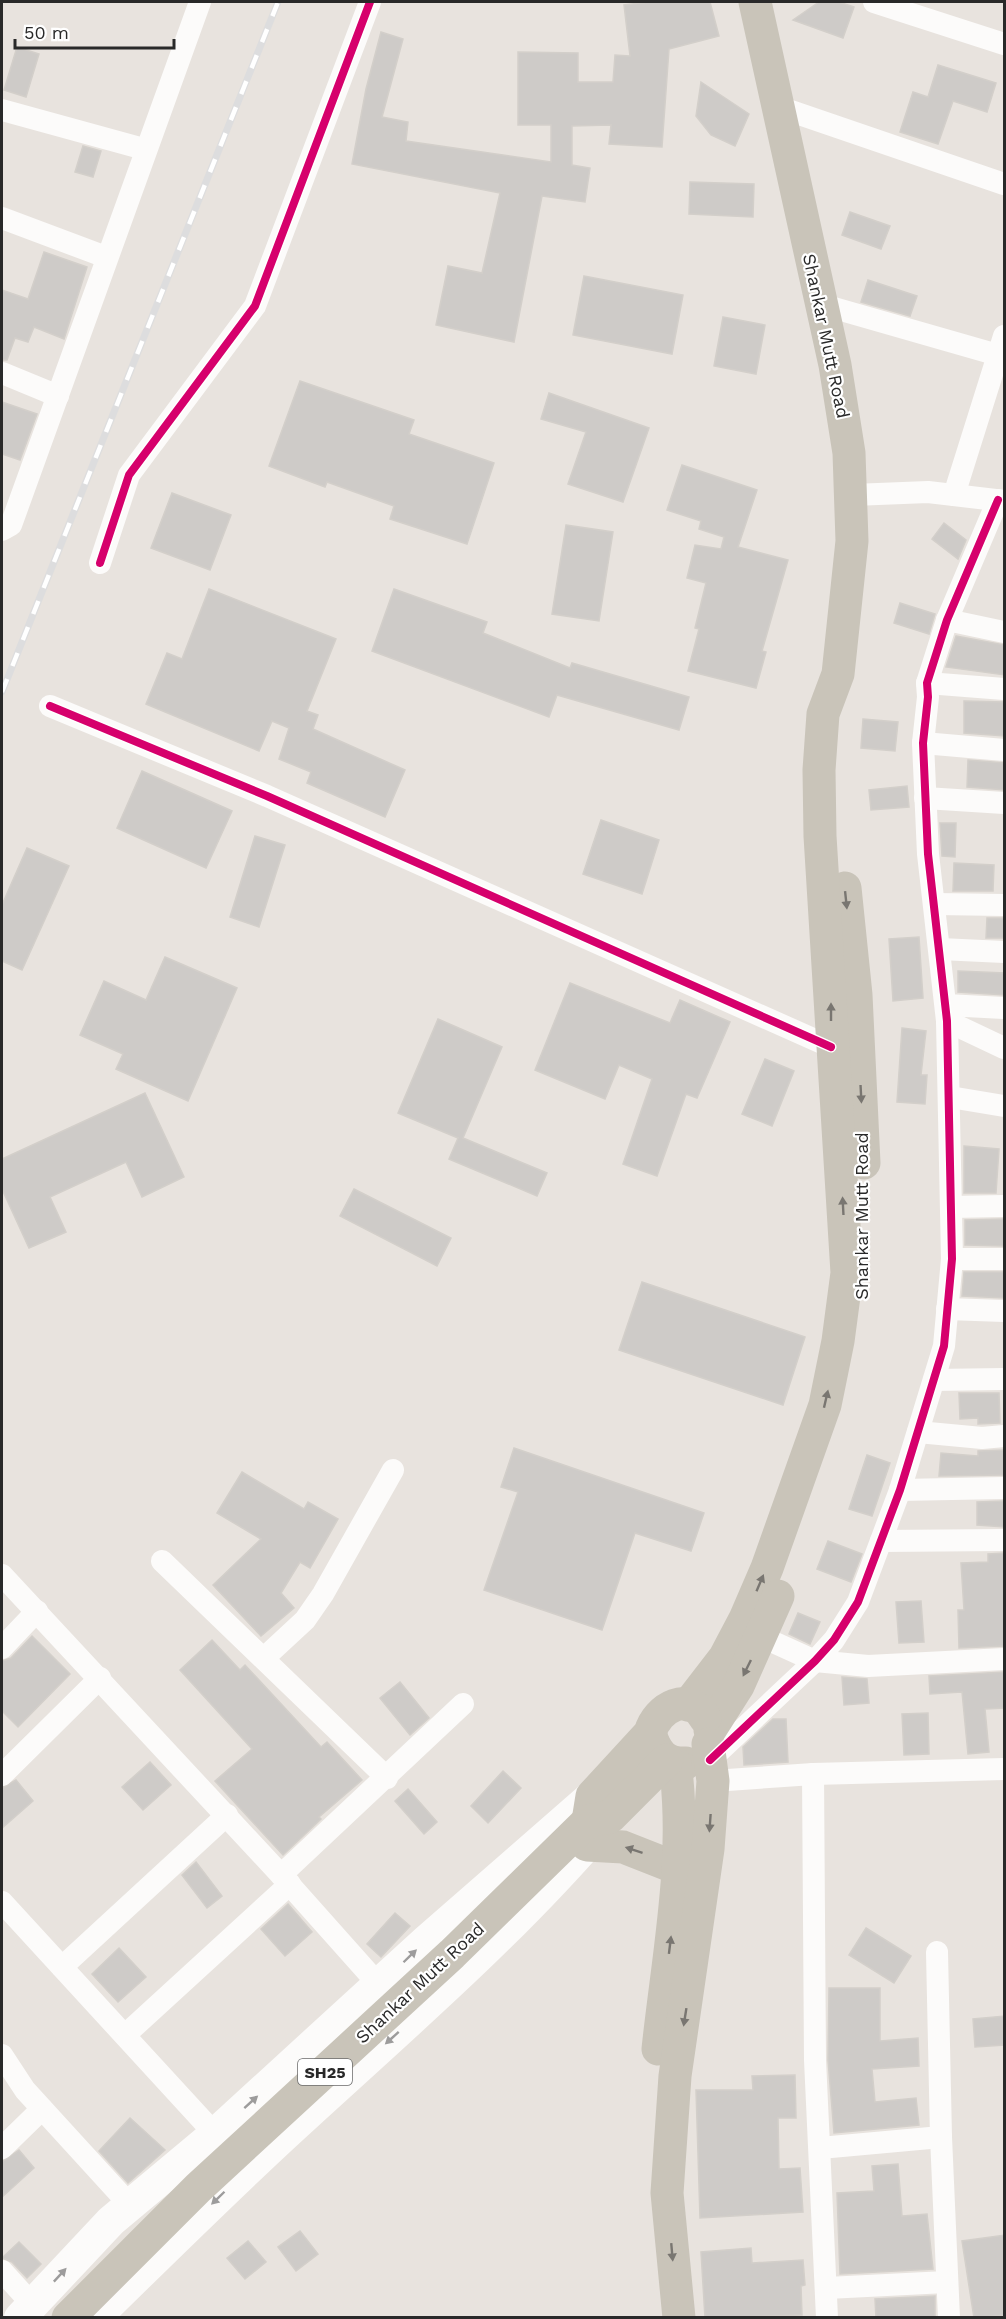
<svg xmlns="http://www.w3.org/2000/svg" width="1006" height="2319" font-family="'Work Sans',sans-serif">
<style>
.building{fill:#cecbc8;stroke:#d3cfca;stroke-width:1.5}
.lines{fill:none;stroke-linecap:round;stroke-linejoin:round}
.minor{stroke:#fcfbfa;stroke-width:22}
.secondary{stroke:#fcfbfa;stroke-width:32}
.primary{stroke:#c9c4b9;stroke-width:33}
.rail-casing{stroke:#ddddde;stroke-width:7}
.rail{stroke:#fff;stroke-width:4.5;stroke-dasharray:14;stroke-linecap:butt}
.cycleway-casing{stroke:#fff;stroke-width:11}
.cycleway{stroke:#d6006c;stroke-width:8}
.oneway{fill:#797671}
.oneway2{fill:#9d9c9c}
.labels{text-anchor:middle;stroke-width:4.5;stroke-linejoin:round;paint-order:stroke}
.shield{fill:#fff;stroke:#696969;stroke-width:1.5}
.shield-label{font-size:16px;font-weight:bold;fill:#292929}
.street-label{font-size:18px;fill:#292929;stroke:#fff}
</style>
<rect width="100%" height="100%" fill="#e8e3de"/>
<g class="building">
<path d="M 648,2 L 710,2 L 719,36 L 669,49 L 662,147 L 609,144 L 611,125 L 572,126 L 572,165 L 590,168 L 585,202 L 542,196 L 514,342 L 436,325 L 448,266 L 482,273 L 500,193 L 352,164 L 366,89 L 381,32 L 403,39 L 382,117 L 408,122 L 406,141 L 551,162 L 551,125 L 518,125 L 518,52 L 578,53 L 578,82 L 613,82 L 615,55 L 630,56 L 624,5 Z"/>
<path d="M 819,2 L 839,2 L 854,7 L 843,38 L 793,20 Z"/>
<path d="M 17,47 L 39,54 L 26,97 L 4,90 Z"/>
<path d="M 938,65 L 996,83 L 987,112 L 953,101 L 938,144 L 900,132 L 913,92 L 928,97 Z"/>
<path d="M 701,82 L 749,114 L 735,146 L 711,135 L 696,116 Z"/>
<path d="M 83,146 L 101,151 L 93,177 L 75,172 Z"/>
<path d="M 690,182 L 754,184 L 753,217 L 689,214 Z"/>
<path d="M 850,212 L 890,226 L 881,249 L 842,235 Z"/>
<path d="M 44,252 L 87,267 L 64,339 L 34,327 L 28,342 L 15,338 L 7,360 L 2,360 L 2,290 L 28,299 Z"/>
<path d="M 584,276 L 683,295 L 672,354 L 573,335 Z"/>
<path d="M 868,280 L 917,296 L 910,316 L 861,302 Z"/>
<path d="M 723,317 L 765,325 L 756,374 L 714,366 Z"/>
<path d="M 300,381 L 414,420 L 409,434 L 494,463 L 467,544 L 390,519 L 394,506 L 327,482 L 325,487 L 269,466 Z"/>
<path d="M 549,393 L 649,428 L 623,502 L 568,484 L 586,432 L 541,419 Z"/>
<path d="M 2,402 L 37,414 L 20,460 L 2,454 Z"/>
<path d="M 682,465 L 757,490 L 738,547 L 788,560 L 762,651 L 766,652 L 756,688 L 688,671 L 699,629 L 695,628 L 706,583 L 687,578 L 695,545 L 721,549 L 724,537 L 699,529 L 701,521 L 667,510 Z"/>
<path d="M 172,493 L 231,515 L 210,570 L 151,548 Z"/>
<path d="M 944,523 L 966,540 L 958,559 L 932,539 Z"/>
<path d="M 566,525 L 613,532 L 599,621 L 552,614 Z"/>
<path d="M 209,589 L 336,639 L 307,711 L 318,715 L 313,729 L 405,770 L 385,817 L 307,783 L 311,772 L 279,759 L 289,728 L 272,721 L 259,751 L 146,704 L 167,653 L 182,659 Z"/>
<path d="M 394,589 L 487,622 L 483,633 L 570,668 L 572,663 L 689,697 L 679,730 L 557,695 L 549,717 L 372,651 Z"/>
<path d="M 900,603 L 935,614 L 929,634 L 894,623 Z"/>
<path d="M 956,636 L 1005,645 L 1005,675 L 946,667 Z"/>
<path d="M 964,701 L 1005,702 L 1005,736 L 964,733 Z"/>
<path d="M 863,719 L 898,722 L 895,751 L 861,748 Z"/>
<path d="M 968,760 L 1005,763 L 1005,790 L 967,787 Z"/>
<path d="M 142,771 L 232,811 L 206,868 L 117,828 Z"/>
<path d="M 907,786 L 909,807 L 871,810 L 869,790 Z"/>
<path d="M 601,820 L 659,840 L 642,894 L 583,874 Z"/>
<path d="M 940,823 L 956,823 L 955,857 L 942,856 Z"/>
<path d="M 255,836 L 285,845 L 259,927 L 230,917 Z"/>
<path d="M 27,848 L 69,866 L 22,970 L 2,961 L 2,905 Z"/>
<path d="M 954,863 L 994,865 L 993,891 L 953,891 Z"/>
<path d="M 987,918 L 1005,918 L 1004,938 L 986,938 Z"/>
<path d="M 919,937 L 923,998 L 893,1001 L 889,939 Z"/>
<path d="M 165,957 L 237,988 L 188,1101 L 116,1069 L 123,1054 L 80,1035 L 104,981 L 146,1000 Z"/>
<path d="M 958,971 L 1005,973 L 1005,995 L 958,992 Z"/>
<path d="M 570,983 L 670,1023 L 680,1000 L 730,1022 L 697,1098 L 686,1094 L 657,1176 L 623,1164 L 652,1079 L 619,1065 L 605,1099 L 535,1070 Z"/>
<path d="M 438,1019 L 502,1047 L 463,1138 L 547,1173 L 537,1196 L 449,1159 L 458,1138 L 398,1113 Z"/>
<path d="M 902,1028 L 926,1031 L 921,1075 L 927,1075 L 925,1104 L 897,1102 Z"/>
<path d="M 765,1059 L 794,1071 L 772,1126 L 742,1114 Z"/>
<path d="M 145,1093 L 184,1177 L 142,1197 L 126,1162 L 50,1197 L 66,1232 L 29,1248 L 2,1189 L 2,1159 Z"/>
<path d="M 964,1146 L 999,1149 L 996,1193 L 964,1193 Z"/>
<path d="M 354,1189 L 451,1238 L 437,1266 L 340,1216 Z"/>
<path d="M 1005,1219 L 1005,1246 L 965,1245 L 965,1220 Z"/>
<path d="M 964,1272 L 1005,1272 L 1005,1298 L 962,1296 Z"/>
<path d="M 642,1282 L 805,1337 L 783,1405 L 619,1350 Z"/>
<path d="M 959,1393 L 999,1393 L 1000,1423 L 978,1424 L 978,1418 L 960,1419 Z"/>
<path d="M 514,1448 L 704,1513 L 691,1551 L 635,1533 L 602,1630 L 484,1590 L 518,1492 L 501,1487 Z"/>
<path d="M 1005,1450 L 1005,1475 L 939,1476 L 941,1453 L 978,1456 L 978,1451 Z"/>
<path d="M 867,1455 L 890,1463 L 872,1516 L 849,1509 Z"/>
<path d="M 242,1472 L 304,1509 L 308,1502 L 338,1519 L 310,1568 L 300,1562 L 281,1593 L 294,1608 L 261,1636 L 213,1585 L 261,1539 L 217,1513 Z"/>
<path d="M 1005,1501 L 1005,1527 L 977,1525 L 977,1502 Z"/>
<path d="M 828,1541 L 862,1554 L 851,1582 L 817,1569 Z"/>
<path d="M 1005,1553 L 1005,1646 L 959,1648 L 958,1610 L 964,1610 L 961,1563 L 988,1562 L 988,1554 Z"/>
<path d="M 921,1601 L 924,1642 L 899,1643 L 896,1602 Z"/>
<path d="M 798,1613 L 820,1622 L 810,1644 L 789,1634 Z"/>
<path d="M 32,1636 L 70,1674 L 18,1727 L 2,1711 L 2,1661 L 11,1658 Z"/>
<path d="M 212,1640 L 240,1670 L 245,1665 L 321,1747 L 327,1742 L 362,1780 L 319,1817 L 321,1819 L 283,1855 L 215,1781 L 252,1749 L 180,1670 Z"/>
<path d="M 1005,1672 L 1005,1708 L 985,1709 L 989,1752 L 968,1754 L 962,1692 L 930,1694 L 929,1676 Z"/>
<path d="M 842,1677 L 867,1679 L 869,1703 L 844,1705 Z"/>
<path d="M 400,1682 L 429,1718 L 410,1735 L 380,1698 Z"/>
<path d="M 928,1713 L 929,1754 L 904,1755 L 902,1714 Z"/>
<path d="M 773,1719 L 786,1719 L 788,1762 L 744,1765 L 743,1747 Z"/>
<path d="M 150,1762 L 171,1785 L 143,1810 L 122,1787 Z"/>
<path d="M 503,1771 L 521,1788 L 488,1823 L 471,1806 Z"/>
<path d="M 16,1780 L 33,1801 L 2,1828 L 2,1788 Z"/>
<path d="M 408,1789 L 437,1822 L 424,1834 L 395,1801 Z"/>
<path d="M 196,1862 L 222,1896 L 207,1908 L 182,1875 Z"/>
<path d="M 288,1904 L 312,1932 L 285,1956 L 261,1929 Z"/>
<path d="M 395,1913 L 410,1926 L 381,1957 L 367,1944 Z"/>
<path d="M 866,1928 L 911,1956 L 894,1983 L 849,1955 Z"/>
<path d="M 119,1948 L 146,1977 L 118,2002 L 92,1974 Z"/>
<path d="M 829,1988 L 880,1988 L 880,2041 L 918,2038 L 919,2066 L 872,2069 L 875,2102 L 916,2098 L 919,2125 L 834,2133 L 828,2060 Z"/>
<path d="M 1005,2016 L 1005,2045 L 975,2047 L 973,2019 Z"/>
<path d="M 795,2075 L 796,2118 L 778,2118 L 779,2169 L 800,2168 L 803,2212 L 700,2218 L 696,2090 L 753,2090 L 752,2076 Z"/>
<path d="M 130,2118 L 165,2150 L 128,2183 L 99,2151 Z"/>
<path d="M 19,2150 L 34,2168 L 2,2197 L 2,2162 Z"/>
<path d="M 898,2164 L 902,2216 L 927,2214 L 933,2269 L 840,2274 L 837,2193 L 874,2191 L 872,2166 Z"/>
<path d="M 300,2231 L 318,2254 L 296,2271 L 278,2247 Z"/>
<path d="M 1005,2235 L 1005,2315 L 974,2318 L 962,2241 Z"/>
<path d="M 248,2241 L 266,2262 L 245,2279 L 227,2258 Z"/>
<path d="M 19,2242 L 41,2264 L 27,2278 L 12,2262 L 2,2258 Z"/>
<path d="M 751,2248 L 752,2263 L 803,2260 L 805,2285 L 801,2286 L 802,2315 L 705,2318 L 701,2252 Z"/>
<path d="M 935,2296 L 935,2318 L 876,2318 L 875,2299 Z"/>
</g>
<g class="lines">
<g class="minor">
<path d="M 874,2 L 1004,44"/>
<path d="M 776,106 L 1004,184"/>
<path d="M 2,110 L 144,149"/>
<path d="M 2,218 L 106,257"/>
<path d="M 820,304 L 998,355"/>
<path d="M 2,373 L 58,396"/>
<path d="M 853,495 L 928,492 L 1004,501"/>
<path d="M 954,495 L 1004,336"/>
<path d="M 2,530 L 11,525 L 200,2"/>
<path d="M 100,563 L 129,475 L 255,306 L 370,2"/>
<path d="M 947,620 L 1004,632"/>
<path d="M 927,683 L 1004,689"/>
<path d="M 50,706 L 267,796 L 831,1047"/>
<path d="M 923,743 L 1004,750"/>
<path d="M 925,798 L 1004,803"/>
<path d="M 935,904 L 1004,905"/>
<path d="M 940,949 L 1004,952"/>
<path d="M 946,1005 L 1004,1008"/>
<path d="M 947,1021 L 1004,1048"/>
<path d="M 950,1097 L 1004,1106"/>
<path d="M 951,1207 L 1004,1206"/>
<path d="M 952,1259 L 1004,1259"/>
<path d="M 947,1309 L 1004,1311"/>
<path d="M 934,1380 L 1004,1379"/>
<path d="M 918,1432 L 982,1438 L 1004,1436"/>
<path d="M 900,1490 L 1004,1488"/>
<path d="M 881,1541 L 1004,1540"/>
<path d="M 162,1561 L 387,1778"/>
<path d="M 2,1575 L 281,1875 L 379,1985"/>
<path d="M 762,1637 L 815,1661 L 868,1666 L 1004,1659"/>
<path d="M 2,1648 L 37,1611"/>
<path d="M 264,1658 L 305,1620 L 323,1594 L 393,1470"/>
<path d="M 710,1760 L 815,1661 L 834,1640 L 858,1602 L 900,1490 L 944,1346 L 952,1259 L 947,1021 L 928,854 L 923,743 L 928,697 L 927,683 L 947,620 L 998,500"/>
<path d="M 813,1774 L 815,2060 L 827,2318"/>
<path d="M 2,1775 L 100,1678"/>
<path d="M 713,1781 L 813,1774 L 1004,1769"/>
<path d="M 281,1875 L 463,1704"/>
<path d="M 2,1902 L 215,2134"/>
<path d="M 937,1952 L 941,2137 L 949,2318"/>
<path d="M 62,1967 L 227,1815"/>
<path d="M 125,2035 L 290,1884"/>
<path d="M 2,2055 L 25,2090 L 130,2205"/>
<path d="M 2,2148 L 42,2109"/>
<path d="M 820,2148 L 941,2137"/>
<path d="M 2,2271 L 32,2304"/>
<path d="M 827,2288 L 946,2282"/>
</g>
<g class="secondary">
<path d="M 20,2318 L 111,2221 L 215,2134 L 426,1941 L 592,1796"/>
<path d="M 95,2318 C 155,2259 214,2201 275,2144 C 387,2040 505,1941 604,1825"/>
</g>
<g class="primary">
<path d="M 845,888 L 856,995 L 864,1163"/>
<path d="M 688,1705 L 725,1657 L 745,1619 L 767,1568 L 825,1405 L 838,1341 L 847,1273 L 820,836 L 819,770 L 823,714 L 838,674 L 852,541 L 849,453 L 835,365 L 755,2"/>
<path d="M 710,1730 L 738,1686 L 778,1596"/>
<path d="M 650,1733 C 656,1753 665,1764 686,1763"/>
<path d="M 588,1821 L 592,1796 L 650,1733 C 657,1707 690,1690 705,1718"/>
<path d="M 587,1845 L 623,1847 L 679,1869"/>
<path d="M 658,2049 C 668,1955 688,1858 675,1763"/>
<path d="M 68,2318 L 198,2188 L 452,1954 L 588,1821 L 610,1817 L 667,1760"/>
<path d="M 679,2318 L 667,2193 L 675,2076 L 708,1849 L 713,1781 L 708,1744"/>
</g>
<g class="rail-casing">
<path id="rail" d="M 2,692 L 278,2"/>
</g>
<use href="#rail" class="rail"/>
<g class="cycleway-casing">
<g id="cycleway">
<path d="M 100,563 L 129,475 L 255,306 L 370,2"/>
<path d="M 50,706 L 267,796 L 831,1047"/>
<path d="M 710,1760 L 815,1661 L 834,1640 L 858,1602 L 900,1490 L 944,1346 L 952,1259 L 947,1021 L 928,854 L 923,743 L 928,697 L 927,683 L 947,620 L 998,500"/>
</g>
</g>
<use href="#cycleway" class="cycleway"/>
</g>
<defs><path id="oneway-solid" d="M-6-.8H1V-3.2L6.5 0L1 3.2V.8H-6Z" transform="scale(1.5)"/></defs>
<g class="oneway">
<use href="#oneway-solid" transform="translate(846 900) rotate(84)"/>
<use href="#oneway-solid" transform="translate(831 1012) rotate(-90)"/>
<use href="#oneway-solid" transform="translate(861 1094) rotate(87)"/>
<use href="#oneway-solid" transform="translate(843 1206) rotate(-93)"/>
<use href="#oneway-solid" transform="translate(826 1399) rotate(-77)"/>
<use href="#oneway-solid" transform="translate(760 1583) rotate(-67)"/>
<use href="#oneway-solid" transform="translate(747 1668) rotate(116)"/>
<use href="#oneway-solid" transform="translate(710 1823) rotate(94)"/>
<use href="#oneway-solid" transform="translate(634 1850) rotate(-162)"/>
<use href="#oneway-solid" transform="translate(670 1945) rotate(-83)"/>
<use href="#oneway-solid" transform="translate(685 2017) rotate(99)"/>
<use href="#oneway-solid" transform="translate(672 2252) rotate(85)"/>
</g>
<g class="oneway2">
<use href="#oneway-solid" transform="translate(410 1956) rotate(-44)"/>
<use href="#oneway-solid" transform="translate(392 2038) rotate(138)"/>
<use href="#oneway-solid" transform="translate(251 2102) rotate(-42)"/>
<use href="#oneway-solid" transform="translate(218 2198) rotate(136)"/>
<use href="#oneway-solid" transform="translate(60 2275) rotate(-47)"/>
</g>
<g class="labels">
<rect class="shield" x="298" y="2059" width="54" height="26" rx="4.5"/>
<g class="shield-label">
<text x="325" y="2078">SH25</text>
</g>
<g class="street-label">
<text transform="translate(826 336) rotate(78)" y="6">Shankar Mutt Road</text>
<text transform="translate(862 1216) rotate(-90)" y="6">Shankar Mutt Road</text>
<text transform="translate(420 1983) rotate(-43)" y="6">Shankar Mutt Road</text>
</g>
</g>
<rect width="1006" height="2319" fill="none" stroke="#292929" stroke-width="6"/>
<path d="M15 39v9h159v-9" fill="none" stroke="#292929" stroke-width="3"/>
<text x="24" y="39" font-size="18" fill="#292929" stroke="#ffffff" stroke-width="4.5" paint-order="stroke">50 m</text>
</svg>
